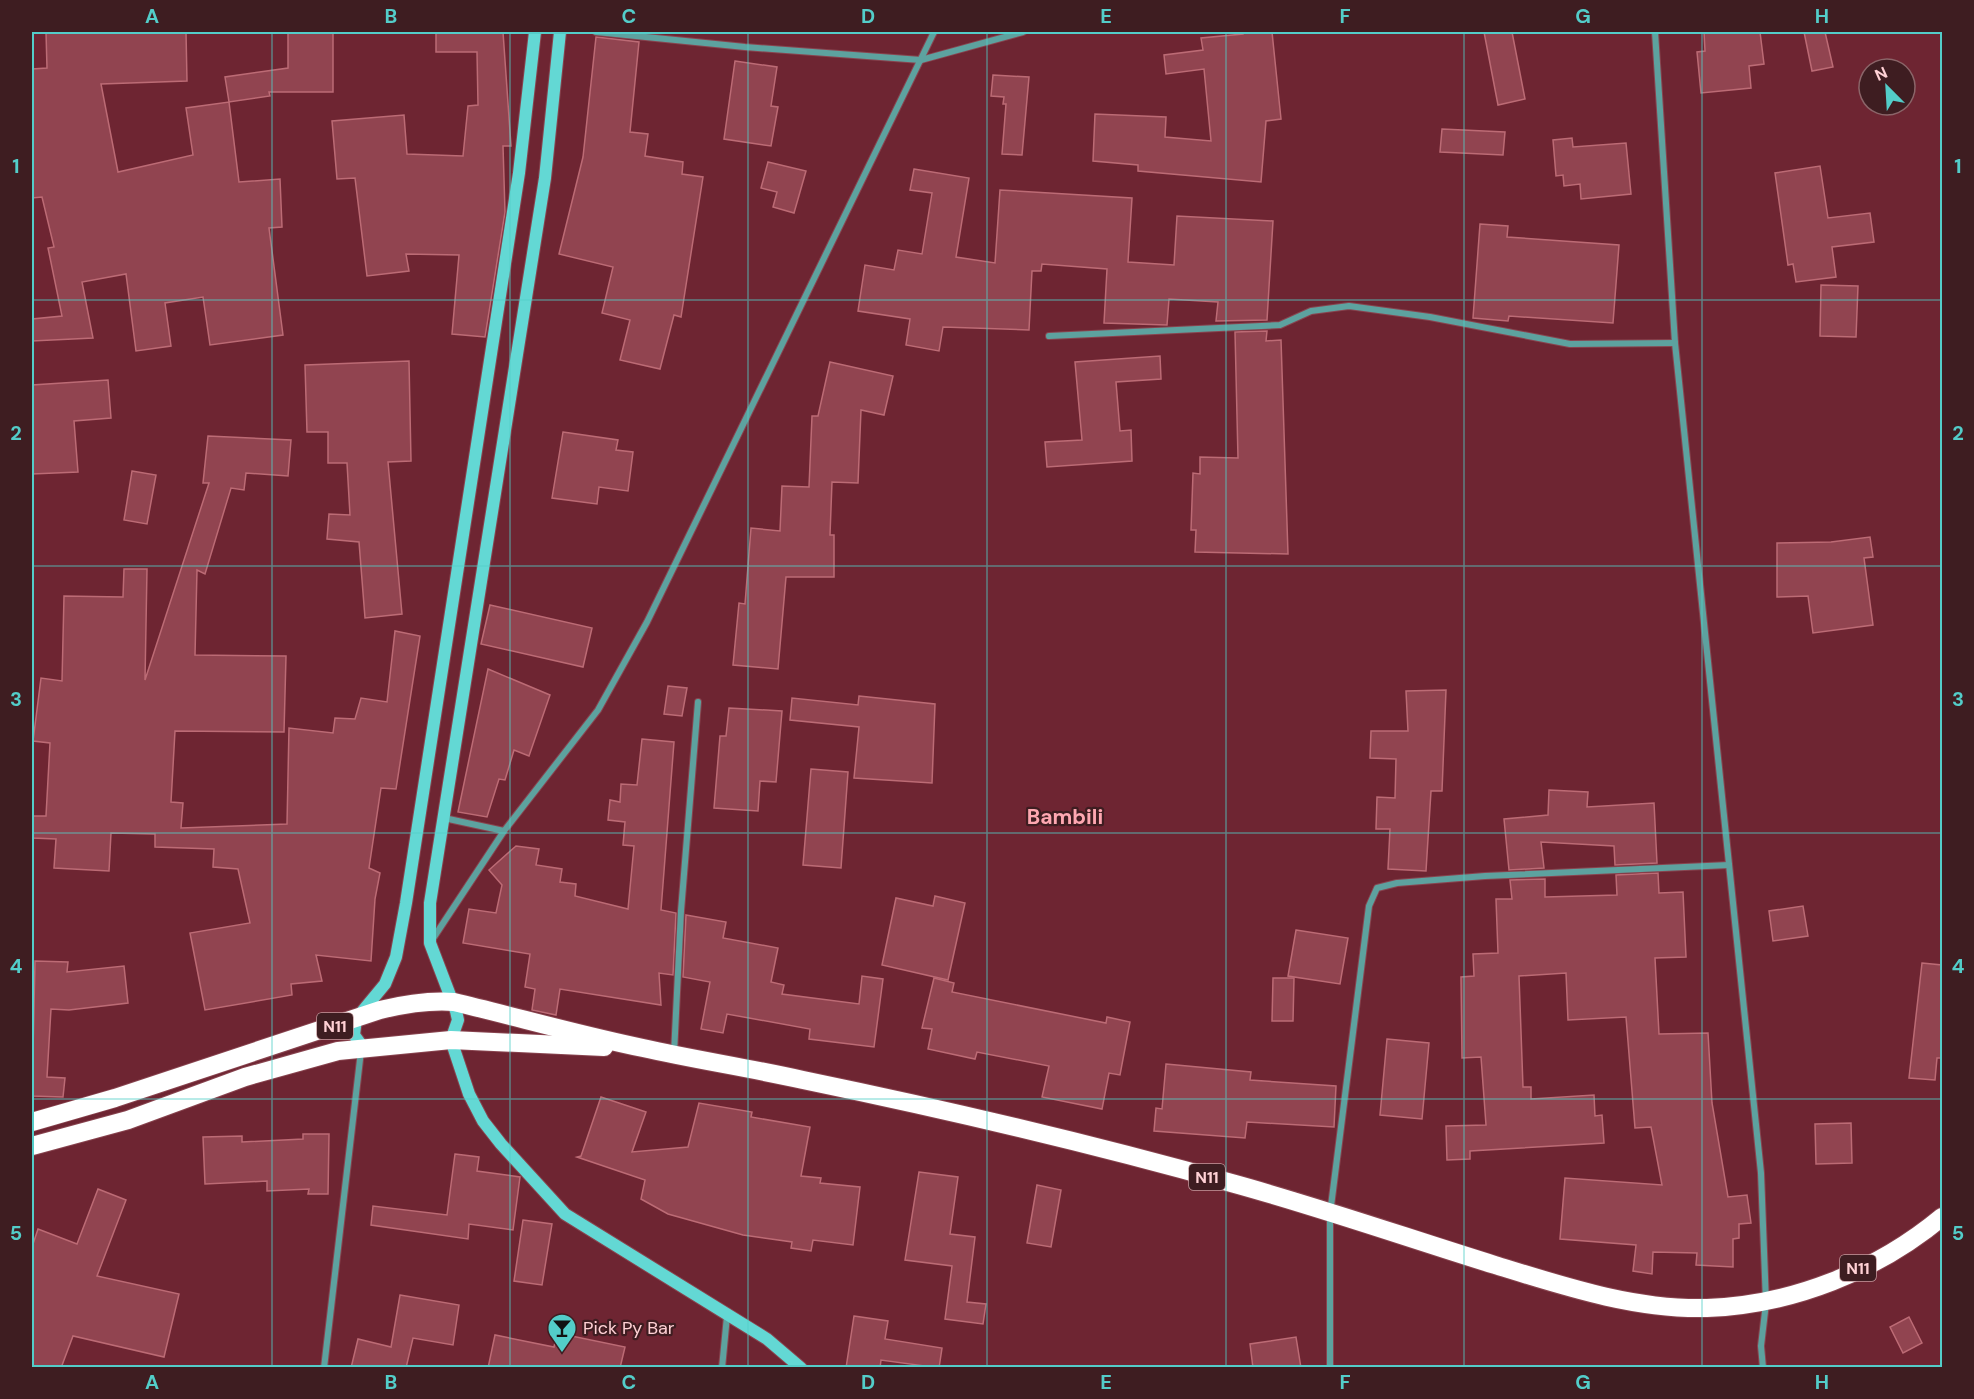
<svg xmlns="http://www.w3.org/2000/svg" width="1974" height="1399" font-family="'DM Sans',sans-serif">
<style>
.building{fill:#914450;stroke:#bc6b75;stroke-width:1.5}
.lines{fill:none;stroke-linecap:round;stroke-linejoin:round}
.street-casing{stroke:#88444f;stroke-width:8}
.secondary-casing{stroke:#88444f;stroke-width:14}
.highway-casing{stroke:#88444f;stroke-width:20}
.street{stroke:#5da29f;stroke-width:6}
.secondary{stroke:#63d8d4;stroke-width:12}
.highway{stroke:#fff;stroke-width:18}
.grid{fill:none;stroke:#53cdc9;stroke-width:1.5;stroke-opacity:0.55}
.labels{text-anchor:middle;stroke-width:4.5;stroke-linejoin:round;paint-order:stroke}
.shield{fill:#3e1d21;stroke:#c59b9f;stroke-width:1.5}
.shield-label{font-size:16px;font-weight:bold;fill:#ffd1d5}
.poi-label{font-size:18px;fill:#ffd1d5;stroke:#3e1d21;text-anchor:start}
.quarter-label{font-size:21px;font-weight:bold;fill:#fea7b1;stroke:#3e1d21}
.neatline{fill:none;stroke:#53cdc9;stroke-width:2}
.grid-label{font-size:20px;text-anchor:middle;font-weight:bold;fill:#53cdc9}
</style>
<rect width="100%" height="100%" fill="#6e2532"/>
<g class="building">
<path d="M 46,32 L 186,32 L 187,81 L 101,84 L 118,172 L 193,155 L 186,108 L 229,102 L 239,182 L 280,179 L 282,227 L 269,228 L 283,335 L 210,345 L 203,297 L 165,303 L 171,346 L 136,351 L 126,274 L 82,282 L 93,338 L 32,341 L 32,319 L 62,316 L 48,248 L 54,247 L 42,197 L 32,198 L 32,69 L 47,68 Z"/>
<path d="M 288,32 L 333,32 L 333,92 L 269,92 L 270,96 L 229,102 L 225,77 L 288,68 Z"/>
<path d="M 436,32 L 503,32 L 511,146 L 503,146 L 505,212 L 485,337 L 452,334 L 459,255 L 406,254 L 409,271 L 367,276 L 355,178 L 337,179 L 332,121 L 404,115 L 407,154 L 463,156 L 468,106 L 478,105 L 477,52 L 436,52 Z"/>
<path d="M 1243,32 L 1272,32 L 1281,119 L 1266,121 L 1261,182 L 1138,171 L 1138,165 L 1093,161 L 1095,114 L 1166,117 L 1165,137 L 1211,141 L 1204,69 L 1166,74 L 1164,55 L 1203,50 L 1201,38 L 1243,34 Z"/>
<path d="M 1484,32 L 1512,32 L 1525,99 L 1498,105 Z"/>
<path d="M 1704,32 L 1760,32 L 1764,64 L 1749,66 L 1751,88 L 1701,93 L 1697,52 L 1705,51 Z"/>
<path d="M 1804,32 L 1825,32 L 1833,67 L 1812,71 Z"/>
<path d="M 596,37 L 639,42 L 630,132 L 648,134 L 645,156 L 683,162 L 682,174 L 703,177 L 681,317 L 674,315 L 660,369 L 620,360 L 630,320 L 602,313 L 613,267 L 559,254 L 583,157 Z"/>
<path d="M 735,61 L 777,67 L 771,106 L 778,107 L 771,146 L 724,139 Z"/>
<path d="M 993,75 L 1029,77 L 1022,155 L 1002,154 L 1006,104 L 1003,104 L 1004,97 L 991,96 Z"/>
<path d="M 1442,129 L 1505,132 L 1503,155 L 1440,152 Z"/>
<path d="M 1572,138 L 1573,147 L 1626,143 L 1631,194 L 1581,199 L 1580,184 L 1564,186 L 1563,175 L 1556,176 L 1553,140 Z"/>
<path d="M 768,162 L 806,171 L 794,213 L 773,207 L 777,192 L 761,188 Z"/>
<path d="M 1820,166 L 1828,218 L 1870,213 L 1874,242 L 1832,247 L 1836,277 L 1796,282 L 1793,264 L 1788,265 L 1775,173 Z"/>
<path d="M 914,169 L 969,178 L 956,257 L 995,263 L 1000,190 L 1132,198 L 1128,262 L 1174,265 L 1177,216 L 1273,221 L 1267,320 L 1216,321 L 1218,302 L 1169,299 L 1167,325 L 1104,323 L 1107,269 L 1042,264 L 1041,271 L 1032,271 L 1029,330 L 943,327 L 939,351 L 906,345 L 910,319 L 858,311 L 865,265 L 894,270 L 898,250 L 922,254 L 932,193 L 910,190 Z"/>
<path d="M 1480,224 L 1508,226 L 1507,237 L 1619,245 L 1613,323 L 1509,316 L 1508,321 L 1473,318 Z"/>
<path d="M 1821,285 L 1858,286 L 1856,337 L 1820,336 Z"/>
<path d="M 1267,331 L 1266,341 L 1281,340 L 1288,554 L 1195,552 L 1196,530 L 1191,530 L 1193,473 L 1200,474 L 1200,457 L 1238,458 L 1235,332 Z"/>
<path d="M 1160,356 L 1161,379 L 1116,382 L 1120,431 L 1131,430 L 1132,461 L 1047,467 L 1045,442 L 1082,440 L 1075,362 Z"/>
<path d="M 409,361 L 411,461 L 388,462 L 402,614 L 365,618 L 359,542 L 327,539 L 329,514 L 350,515 L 347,463 L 328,463 L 328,432 L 307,432 L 305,365 Z"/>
<path d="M 830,362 L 893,376 L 884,415 L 861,410 L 858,483 L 832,482 L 830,535 L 834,535 L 834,577 L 786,577 L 778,669 L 733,665 L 739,603 L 745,604 L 751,528 L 780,531 L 782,486 L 809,487 L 812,416 L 818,416 Z"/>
<path d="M 108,380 L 111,418 L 74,421 L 78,472 L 32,474 L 32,385 Z"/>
<path d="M 563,432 L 618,440 L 616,450 L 633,452 L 628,491 L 599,487 L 597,504 L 552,498 Z"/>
<path d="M 208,436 L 291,440 L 288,476 L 246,473 L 244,490 L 231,488 L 205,574 L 197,570 L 195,655 L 286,656 L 284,732 L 175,731 L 171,802 L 183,803 L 181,828 L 287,824 L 289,728 L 333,733 L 335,718 L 355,719 L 361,698 L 387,702 L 395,631 L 420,636 L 396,789 L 381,788 L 369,868 L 380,873 L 375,899 L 371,961 L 316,955 L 322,981 L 291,984 L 292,995 L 205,1010 L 190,933 L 250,923 L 238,869 L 213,867 L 214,849 L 155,847 L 155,834 L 111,833 L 109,871 L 54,868 L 56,839 L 32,838 L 32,816 L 46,816 L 50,743 L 33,741 L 41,678 L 62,681 L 64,596 L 123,597 L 124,569 L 147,569 L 145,680 L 209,483 L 203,483 Z"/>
<path d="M 132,471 L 156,475 L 147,524 L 124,520 Z"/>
<path d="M 1870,537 L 1873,557 L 1864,558 L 1873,625 L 1813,633 L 1808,596 L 1777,597 L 1777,543 L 1831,542 Z"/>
<path d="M 490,605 L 592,628 L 583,667 L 481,644 Z"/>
<path d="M 488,669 L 550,695 L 529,756 L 514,750 L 505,780 L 499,779 L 487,817 L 458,812 Z"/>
<path d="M 668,686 L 687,688 L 682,716 L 664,714 Z"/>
<path d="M 1446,690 L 1442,791 L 1431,791 L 1426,871 L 1388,869 L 1390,829 L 1376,829 L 1377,797 L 1395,798 L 1396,759 L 1370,758 L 1371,731 L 1408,731 L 1406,691 Z"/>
<path d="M 859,696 L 935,704 L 932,783 L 854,778 L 859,727 L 790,720 L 792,698 L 858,705 Z"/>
<path d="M 729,708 L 782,711 L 776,782 L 760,781 L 758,811 L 714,808 L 720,736 L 726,736 Z"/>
<path d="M 642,739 L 674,742 L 661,910 L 676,913 L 673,975 L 659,973 L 661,1005 L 560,989 L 556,1015 L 532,1010 L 535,989 L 525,987 L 530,954 L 463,943 L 469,909 L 496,913 L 502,885 L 489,870 L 516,846 L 539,849 L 536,865 L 562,869 L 560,882 L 576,884 L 575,896 L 628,909 L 634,846 L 623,845 L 625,822 L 608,820 L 610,800 L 620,802 L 621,784 L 637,785 Z"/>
<path d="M 811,769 L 848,772 L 841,868 L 803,865 Z"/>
<path d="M 1549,790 L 1588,792 L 1587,807 L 1654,803 L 1657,863 L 1615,865 L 1614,846 L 1541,842 L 1544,868 L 1509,870 L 1504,819 L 1548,815 Z"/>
<path d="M 1658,873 L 1659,893 L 1683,892 L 1686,957 L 1655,958 L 1659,1034 L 1708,1033 L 1712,1103 L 1728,1197 L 1747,1195 L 1751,1223 L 1739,1224 L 1739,1238 L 1733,1239 L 1733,1267 L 1696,1265 L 1697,1253 L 1653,1252 L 1652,1274 L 1633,1271 L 1636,1245 L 1560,1239 L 1565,1178 L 1662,1185 L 1651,1127 L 1635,1128 L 1626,1017 L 1568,1020 L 1566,973 L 1519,976 L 1523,1087 L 1531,1087 L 1531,1099 L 1594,1095 L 1595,1116 L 1602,1115 L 1604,1143 L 1470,1151 L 1470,1159 L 1447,1160 L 1446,1126 L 1486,1125 L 1481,1057 L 1462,1058 L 1461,977 L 1474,976 L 1473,954 L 1498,953 L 1496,899 L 1512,899 L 1510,880 L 1545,879 L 1545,897 L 1617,895 L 1616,875 Z"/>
<path d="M 935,896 L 965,903 L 948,980 L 882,965 L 896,898 L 933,906 Z"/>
<path d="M 1803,906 L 1808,936 L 1773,941 L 1769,911 Z"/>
<path d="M 686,915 L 726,922 L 723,938 L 778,948 L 771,982 L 784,985 L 782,994 L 859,1004 L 862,976 L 883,979 L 874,1047 L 809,1039 L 810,1029 L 727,1014 L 723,1033 L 701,1029 L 710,982 L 683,977 Z"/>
<path d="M 1296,930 L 1348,938 L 1340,984 L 1288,976 Z"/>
<path d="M 35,961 L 68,962 L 67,972 L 124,966 L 128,1003 L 69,1010 L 51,1009 L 47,1077 L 65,1078 L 63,1097 L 32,1096 Z"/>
<path d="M 1922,963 L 1942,965 L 1942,1058 L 1937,1058 L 1935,1080 L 1909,1078 Z"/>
<path d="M 934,978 L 954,983 L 952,992 L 1106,1023 L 1107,1017 L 1130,1022 L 1120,1075 L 1109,1073 L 1102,1109 L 1042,1097 L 1049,1066 L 977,1052 L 975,1059 L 928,1049 L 932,1029 L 922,1028 Z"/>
<path d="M 1273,978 L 1294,978 L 1293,1021 L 1272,1021 Z"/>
<path d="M 1387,1039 L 1429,1043 L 1422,1119 L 1380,1115 Z"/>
<path d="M 1166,1064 L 1251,1072 L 1250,1080 L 1336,1086 L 1334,1127 L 1247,1122 L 1245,1138 L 1154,1131 L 1156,1108 L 1162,1109 Z"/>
<path d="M 601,1097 L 646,1112 L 632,1152 L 688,1147 L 699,1103 L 752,1112 L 751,1117 L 810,1127 L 801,1176 L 821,1178 L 820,1183 L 860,1187 L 853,1245 L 813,1240 L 811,1251 L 791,1248 L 792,1242 L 743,1235 L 668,1214 L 641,1199 L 645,1180 L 577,1157 L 581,1156 Z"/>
<path d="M 1851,1123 L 1852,1163 L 1816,1164 L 1815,1124 Z"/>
<path d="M 303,1134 L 329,1134 L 328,1194 L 308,1194 L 309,1189 L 267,1191 L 267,1181 L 205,1184 L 203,1137 L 242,1136 L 242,1142 L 303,1139 Z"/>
<path d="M 455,1154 L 479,1157 L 477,1171 L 520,1177 L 513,1230 L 469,1224 L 468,1239 L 371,1225 L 373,1206 L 447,1215 Z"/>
<path d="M 919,1172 L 958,1177 L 950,1234 L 975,1237 L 967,1302 L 986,1304 L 983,1324 L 945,1319 L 952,1266 L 905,1260 Z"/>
<path d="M 1037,1185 L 1061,1190 L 1051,1247 L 1027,1243 Z"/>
<path d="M 98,1189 L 126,1200 L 97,1276 L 179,1294 L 164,1357 L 73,1336 L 61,1368 L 32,1368 L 32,1247 L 38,1229 L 77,1244 Z"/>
<path d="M 523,1220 L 552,1224 L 542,1285 L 514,1281 Z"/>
<path d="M 400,1295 L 459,1305 L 453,1345 L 413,1338 L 406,1368 L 351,1368 L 358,1339 L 391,1347 Z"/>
<path d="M 854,1316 L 888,1321 L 885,1339 L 942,1348 L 939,1368 L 881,1360 L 880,1368 L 846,1368 Z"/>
<path d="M 1909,1317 L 1922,1343 L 1903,1353 L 1890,1327 Z"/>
<path d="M 557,1333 L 625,1347 L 620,1368 L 488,1368 L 495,1335 L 554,1347 Z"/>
<path d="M 1296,1337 L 1301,1368 L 1253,1368 L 1250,1344 Z"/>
</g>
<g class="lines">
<g class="street-casing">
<g id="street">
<path d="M 596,32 L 745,47 L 921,60 L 1023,32"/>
<path d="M 1655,32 L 1675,343 L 1761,1173 L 1766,1303 L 1761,1346 L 1763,1368"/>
<path d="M 1049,336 L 1280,325 L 1311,311 L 1349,306 L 1430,317 L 1570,344 L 1675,343"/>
<path d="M 444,818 L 504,831"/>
<path d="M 432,940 L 504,831 L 598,710 L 647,622 L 934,32"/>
<path d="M 674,1054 L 681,911 L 698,702"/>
<path d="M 324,1368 L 361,1051"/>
<path d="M 722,1368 L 727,1316"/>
<path d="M 1330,1368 L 1330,1214 L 1369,906 L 1377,888 L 1397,883 L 1485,876 L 1729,865"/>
</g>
</g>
<g class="secondary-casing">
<g id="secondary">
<path d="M 560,32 L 545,178 L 430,903 L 430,943 L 456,1011 L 458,1020 L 451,1040 L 469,1094 L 483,1121 L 501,1144 L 565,1214 L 767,1339 L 801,1368"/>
<path d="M 365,1050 L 354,1035 L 356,1019 L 385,984 L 396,957 L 406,903 L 519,173 L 535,32"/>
</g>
</g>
<g class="highway-casing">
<g id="highway">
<path d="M 32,1122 L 115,1098 L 380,1010 C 405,1004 429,1000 454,1002 C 517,1017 580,1035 643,1048 C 696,1060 750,1068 803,1080 C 948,1110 1093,1144 1235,1184 C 1322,1208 1408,1238 1495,1265 C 1563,1286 1635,1310 1707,1308 C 1792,1305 1877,1271 1942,1217"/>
<path d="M 32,1146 L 128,1120 L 245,1077 L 338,1051 L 451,1040 L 604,1047"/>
</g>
</g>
<use href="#street" class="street"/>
<use href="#secondary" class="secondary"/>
<use href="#highway" class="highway"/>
</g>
<path class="grid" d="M 272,32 L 272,1368M 510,32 L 510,1368M 748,32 L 748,1368M 987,32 L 987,1368M 1226,32 L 1226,1368M 1464,32 L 1464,1368M 1702,32 L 1702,1368M 32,300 L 1942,300M 32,566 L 1942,566M 32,833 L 1942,833M 32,1099 L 1942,1099"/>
<defs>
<g id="bar-pin" transform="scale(1.5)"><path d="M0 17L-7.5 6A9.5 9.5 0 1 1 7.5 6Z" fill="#53cdc9" stroke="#3e1d21"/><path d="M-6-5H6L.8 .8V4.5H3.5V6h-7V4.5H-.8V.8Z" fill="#111"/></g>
</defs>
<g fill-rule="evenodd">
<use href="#bar-pin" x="562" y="1328"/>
</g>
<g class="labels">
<g class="shield">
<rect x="317" y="1013" width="36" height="26" rx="4.5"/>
<rect x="1189" y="1164" width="36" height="26" rx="4.5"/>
<rect x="1840" y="1255" width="36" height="26" rx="4.5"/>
</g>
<g class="shield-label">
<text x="335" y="1032">N11</text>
<text x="1207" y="1183">N11</text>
<text x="1858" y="1274">N11</text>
</g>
<g class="poi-label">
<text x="583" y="1334">Pick Py Bar</text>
</g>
<g class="quarter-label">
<text x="1065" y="824">Bambili</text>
</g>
</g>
<rect width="1974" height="1399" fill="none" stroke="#3e1d21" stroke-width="66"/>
<g transform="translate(1887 87) rotate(336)"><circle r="28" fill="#3e1d21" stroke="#8b6569" stroke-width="1.5"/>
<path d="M0-4.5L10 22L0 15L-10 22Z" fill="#53cdc9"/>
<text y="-9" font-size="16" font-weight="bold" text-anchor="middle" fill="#ffd1d5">N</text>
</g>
<rect x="33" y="33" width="1908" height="1333" class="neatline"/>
<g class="grid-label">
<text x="152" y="23">A</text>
<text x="391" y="23">B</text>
<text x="629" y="23">C</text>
<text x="868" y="23">D</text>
<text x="1106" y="23">E</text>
<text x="1345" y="23">F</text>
<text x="1583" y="23">G</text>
<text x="1822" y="23">H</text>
<text x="16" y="173">1</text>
<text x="1958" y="173">1</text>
<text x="16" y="440">2</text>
<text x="1958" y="440">2</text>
<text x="16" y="706">3</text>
<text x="1958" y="706">3</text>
<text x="16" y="973">4</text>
<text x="1958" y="973">4</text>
<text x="16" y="1240">5</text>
<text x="1958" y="1240">5</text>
<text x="152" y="1389">A</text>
<text x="391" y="1389">B</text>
<text x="629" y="1389">C</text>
<text x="868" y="1389">D</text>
<text x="1106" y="1389">E</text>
<text x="1345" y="1389">F</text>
<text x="1583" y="1389">G</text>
<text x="1822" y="1389">H</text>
</g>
</svg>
